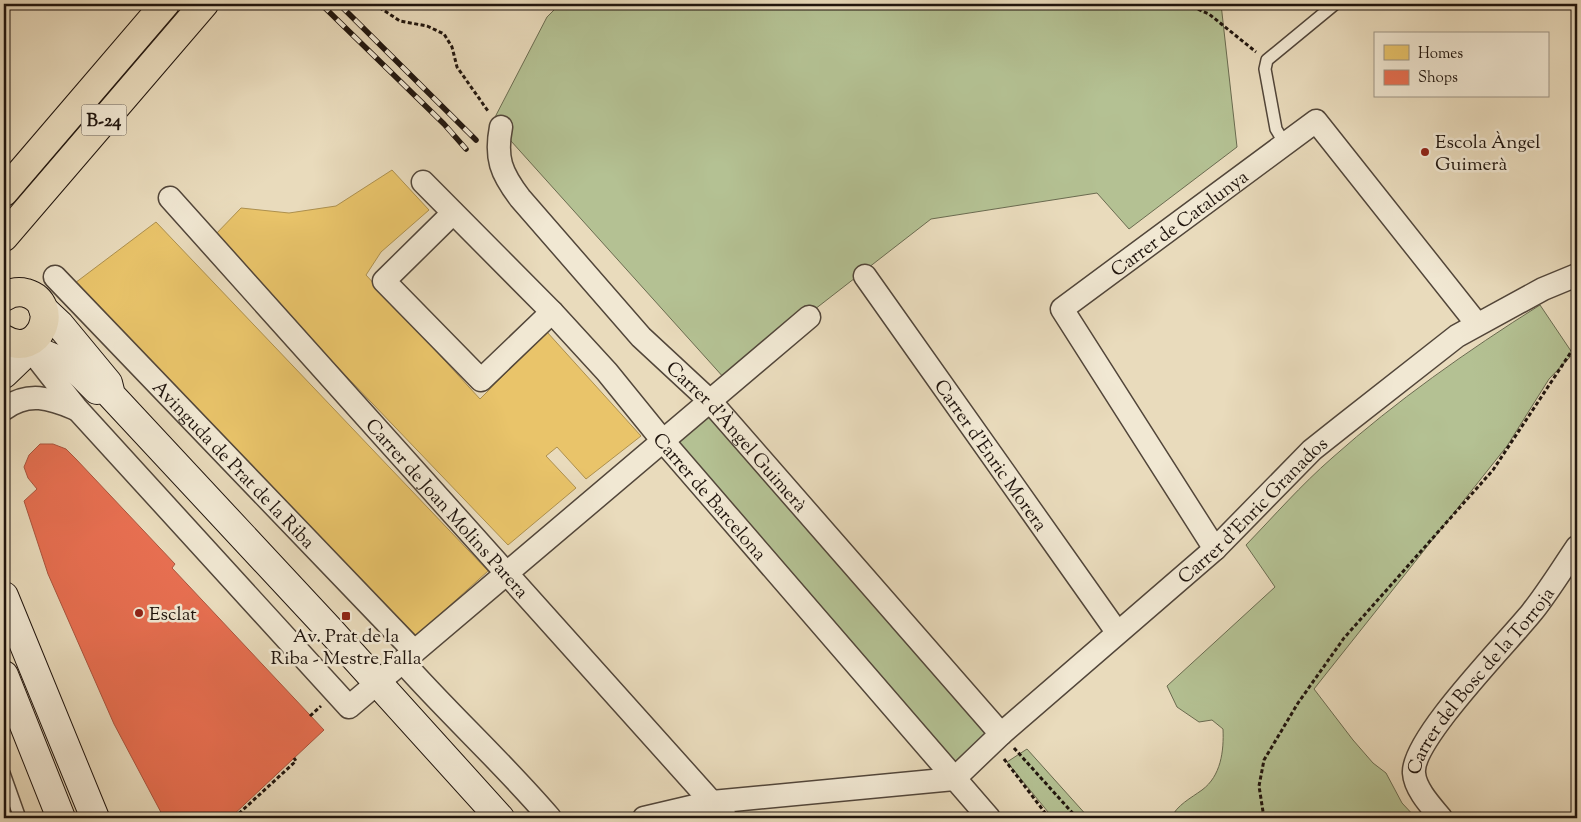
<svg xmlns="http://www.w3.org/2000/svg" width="1581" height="822" font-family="'Sorts Mill Goudy',serif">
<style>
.green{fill:#b4c193;stroke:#6a6b50}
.homes{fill:#e9c46a;stroke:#ad904e}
.shops{fill:#e76f51;stroke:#ab543d}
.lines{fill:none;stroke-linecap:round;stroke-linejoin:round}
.lane-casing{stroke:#52463a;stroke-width:14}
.street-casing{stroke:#52463a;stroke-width:25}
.secondary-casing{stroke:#20150e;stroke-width:30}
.primary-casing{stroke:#20150e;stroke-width:30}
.highway-casing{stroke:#20150e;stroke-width:30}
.path{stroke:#20150e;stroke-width:3;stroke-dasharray:4 2.5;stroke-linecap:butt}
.lane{stroke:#f1e8d3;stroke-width:11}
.street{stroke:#f1e8d3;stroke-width:22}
.secondary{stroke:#f1e8d3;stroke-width:28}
.primary{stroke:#e9dbbc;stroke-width:28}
.highway{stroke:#e9dbbc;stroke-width:28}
.rail-casing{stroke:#20150e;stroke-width:5.5}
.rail{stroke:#f1e8d3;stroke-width:4;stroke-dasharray:11;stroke-linecap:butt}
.poi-dot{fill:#8f2418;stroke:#f1e8d3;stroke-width:2}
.labels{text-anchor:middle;stroke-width:5;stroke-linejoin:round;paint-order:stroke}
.shield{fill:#f1e8d3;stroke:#5f5449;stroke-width:1}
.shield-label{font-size:18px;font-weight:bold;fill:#20150e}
.poi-label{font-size:19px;fill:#20150e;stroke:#f1e8d3;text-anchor:start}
.street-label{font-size:19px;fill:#20150e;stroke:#f1e8d3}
</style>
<rect width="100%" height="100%" fill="#e9dbbc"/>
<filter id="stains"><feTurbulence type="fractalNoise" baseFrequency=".004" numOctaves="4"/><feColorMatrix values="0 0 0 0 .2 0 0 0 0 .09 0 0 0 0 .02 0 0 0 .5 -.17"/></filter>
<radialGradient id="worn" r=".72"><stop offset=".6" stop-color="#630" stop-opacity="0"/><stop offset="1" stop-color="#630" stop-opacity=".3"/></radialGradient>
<g class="green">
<path d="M 560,4 L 1221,4 L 1237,147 L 1129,229 L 1097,193 L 931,219 L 725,379 L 493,121 L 547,17 Z"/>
<path d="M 1540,305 L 1573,354 L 1549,379 L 1507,446 L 1314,689 L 1353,740 L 1373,763 L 1386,773 L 1402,803 L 1416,818 L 1171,818 C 1177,805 1191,798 1202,790 C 1221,776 1224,751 1223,729 L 1212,720 L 1199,722 L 1177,707 L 1167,686 L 1275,587 L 1246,545 C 1274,516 1301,485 1332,458 C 1396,401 1467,351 1540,305 Z"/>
<path d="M 710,401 L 990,739 L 955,774 L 663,441 Z"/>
<path d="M 1027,749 L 1089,818 L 1053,818 L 1007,762 Z"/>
</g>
<g class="homes">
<path d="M 392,170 L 429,210 L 381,252 L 366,275 L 480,399 L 547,332 L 641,436 L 586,479 L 557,447 L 546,456 L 576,488 L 508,545 L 213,237 L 241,208 L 289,213 L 336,206 Z"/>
<path d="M 156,222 L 488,571 L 416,636 L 75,283 Z"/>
</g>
<path class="shops" d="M 40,444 L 53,444 L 66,449 L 76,459 L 175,564 L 172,568 L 324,730 L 230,818 L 164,818 L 114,724 L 48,574 L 24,501 L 37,489 L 28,478 L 24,467 L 29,455 Z"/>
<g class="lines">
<g class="lane-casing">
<g id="lane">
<path d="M 1285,144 L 1276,129 L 1265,69 L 1267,60 L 1335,4"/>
<path d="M 4,773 L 20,818"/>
</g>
</g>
<g class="street-casing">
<g id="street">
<path id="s1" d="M 501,127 C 495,158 501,173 520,198 L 641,337 L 710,401 L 1001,734"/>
<path id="s2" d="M 423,182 L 552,312 L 607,372 L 663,441 L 989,818"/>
<path id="s3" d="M 170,198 L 726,818"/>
<path d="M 453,213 L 384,281 L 481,380 L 552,312"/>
<path id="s4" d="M 865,276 L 1117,632"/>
<path id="s5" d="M 55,277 L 414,651"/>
<path d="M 30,349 L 77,409 L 349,707 L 809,317"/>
<path d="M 4,409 C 28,391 50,398 76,409"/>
<path id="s6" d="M 1215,549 L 1062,309 L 1316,121 L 1477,324"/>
<path d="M 402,661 C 450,715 503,763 550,818"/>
<path id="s7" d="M 954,779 L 1001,734 L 1215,549 L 1312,450 L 1341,427 L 1457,336 L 1543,289 L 1577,275"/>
<path d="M 644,818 L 712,802 L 954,779"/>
<path id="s8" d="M 1441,818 C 1431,806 1415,789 1414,773 C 1411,740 1508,642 1532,612 C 1548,592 1562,569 1577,547"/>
</g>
</g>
<g class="secondary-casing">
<g id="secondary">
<path d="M 43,309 L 60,325 L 108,383 L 111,395 L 329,629 L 500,818"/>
<path d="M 20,344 L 56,359 L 78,371 L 97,390"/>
<path d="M 4,374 L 30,349 L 38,335"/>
<path d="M 4,596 L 95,818"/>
<path d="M 4,675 L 61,818"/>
</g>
</g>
<g class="primary-casing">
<path id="primary" d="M 4,297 C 10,293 18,291 26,293 C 63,304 39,361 4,339"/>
</g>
<g class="highway-casing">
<g id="highway">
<path d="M 4,192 L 165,4"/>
<path d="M 4,237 L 204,4"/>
</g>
</g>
<g class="path">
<path d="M 374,4 L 400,21 L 427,26 L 444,34 L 452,47 L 457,67 L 488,111"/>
<path d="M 1186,4 L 1209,14 L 1256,52"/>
<path d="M 310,716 L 321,706"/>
<path d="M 1014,748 L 1077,818"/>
<path d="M 1004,759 L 1049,818"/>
<path d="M 234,818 L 296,761 L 294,758"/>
<path d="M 1264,818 L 1259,786 L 1264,760 L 1298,703 L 1344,638 L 1493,470 L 1577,343"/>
</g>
<use href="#lane" class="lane"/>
<use href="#street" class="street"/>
<use href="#secondary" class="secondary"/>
<use href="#primary" class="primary"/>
<use href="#highway" class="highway"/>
<g class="rail-casing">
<g id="rail">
<path d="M 321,4 L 444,124 L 466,149"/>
<path d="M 339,4 L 476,140"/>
</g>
</g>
<use href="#rail" class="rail"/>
</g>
<g class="poi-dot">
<circle cx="1425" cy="152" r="5"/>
<circle cx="139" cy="613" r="5"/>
<rect x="341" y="611" width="10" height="10" rx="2.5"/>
</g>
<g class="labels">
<rect class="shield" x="81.5" y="104.5" width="45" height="31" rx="4"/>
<g class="shield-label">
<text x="104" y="126">B-24</text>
</g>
<g class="poi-label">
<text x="1435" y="148">Escola Àngel<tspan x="1435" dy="22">Guimerà</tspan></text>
<text x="149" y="620">Esclat</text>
<text x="346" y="642" text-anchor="middle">Av. Prat de la<tspan x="346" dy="22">Riba - Mestre Falla</tspan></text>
</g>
<g class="street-label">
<text dy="7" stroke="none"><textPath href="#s6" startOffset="430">Carrer de Catalunya</textPath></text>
<text dy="7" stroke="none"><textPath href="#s1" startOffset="399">Carrer d'Àngel Guimerà</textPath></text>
<text dy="7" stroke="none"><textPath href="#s4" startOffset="219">Carrer d'Enric Morera</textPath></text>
<text dy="7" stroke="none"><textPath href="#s5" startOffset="259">Avinguda de Prat de la Riba</textPath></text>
<text dy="7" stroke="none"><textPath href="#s2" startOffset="426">Carrer de Barcelona</textPath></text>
<text dy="7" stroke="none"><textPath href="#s3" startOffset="416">Carrer de Joan Molins Parera</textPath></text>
<text dy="7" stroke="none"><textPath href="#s7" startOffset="402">Carrer d'Enric Granados</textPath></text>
<text dy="7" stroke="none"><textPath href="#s8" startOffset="168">Carrer del Bosc de la Torroja</textPath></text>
</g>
</g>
<rect width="1581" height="822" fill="none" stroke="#e9dbbc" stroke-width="20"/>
<rect x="5" y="5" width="1571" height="812" fill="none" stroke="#20150e" stroke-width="2.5"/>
<rect x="10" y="10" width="1561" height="802" fill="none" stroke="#20150e"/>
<rect x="1374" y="32" width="175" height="65" fill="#f1e8d3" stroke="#9d9484"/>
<rect x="1384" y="45" width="25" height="15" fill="#e9c46a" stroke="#9d9484"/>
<text x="1418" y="58" font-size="15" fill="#20150e">Homes</text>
<rect x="1384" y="70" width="25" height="15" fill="#e76f51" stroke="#9d9484"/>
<text x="1418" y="82" font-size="15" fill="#20150e">Shops</text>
<rect width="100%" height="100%" filter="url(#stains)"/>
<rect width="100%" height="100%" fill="url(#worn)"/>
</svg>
